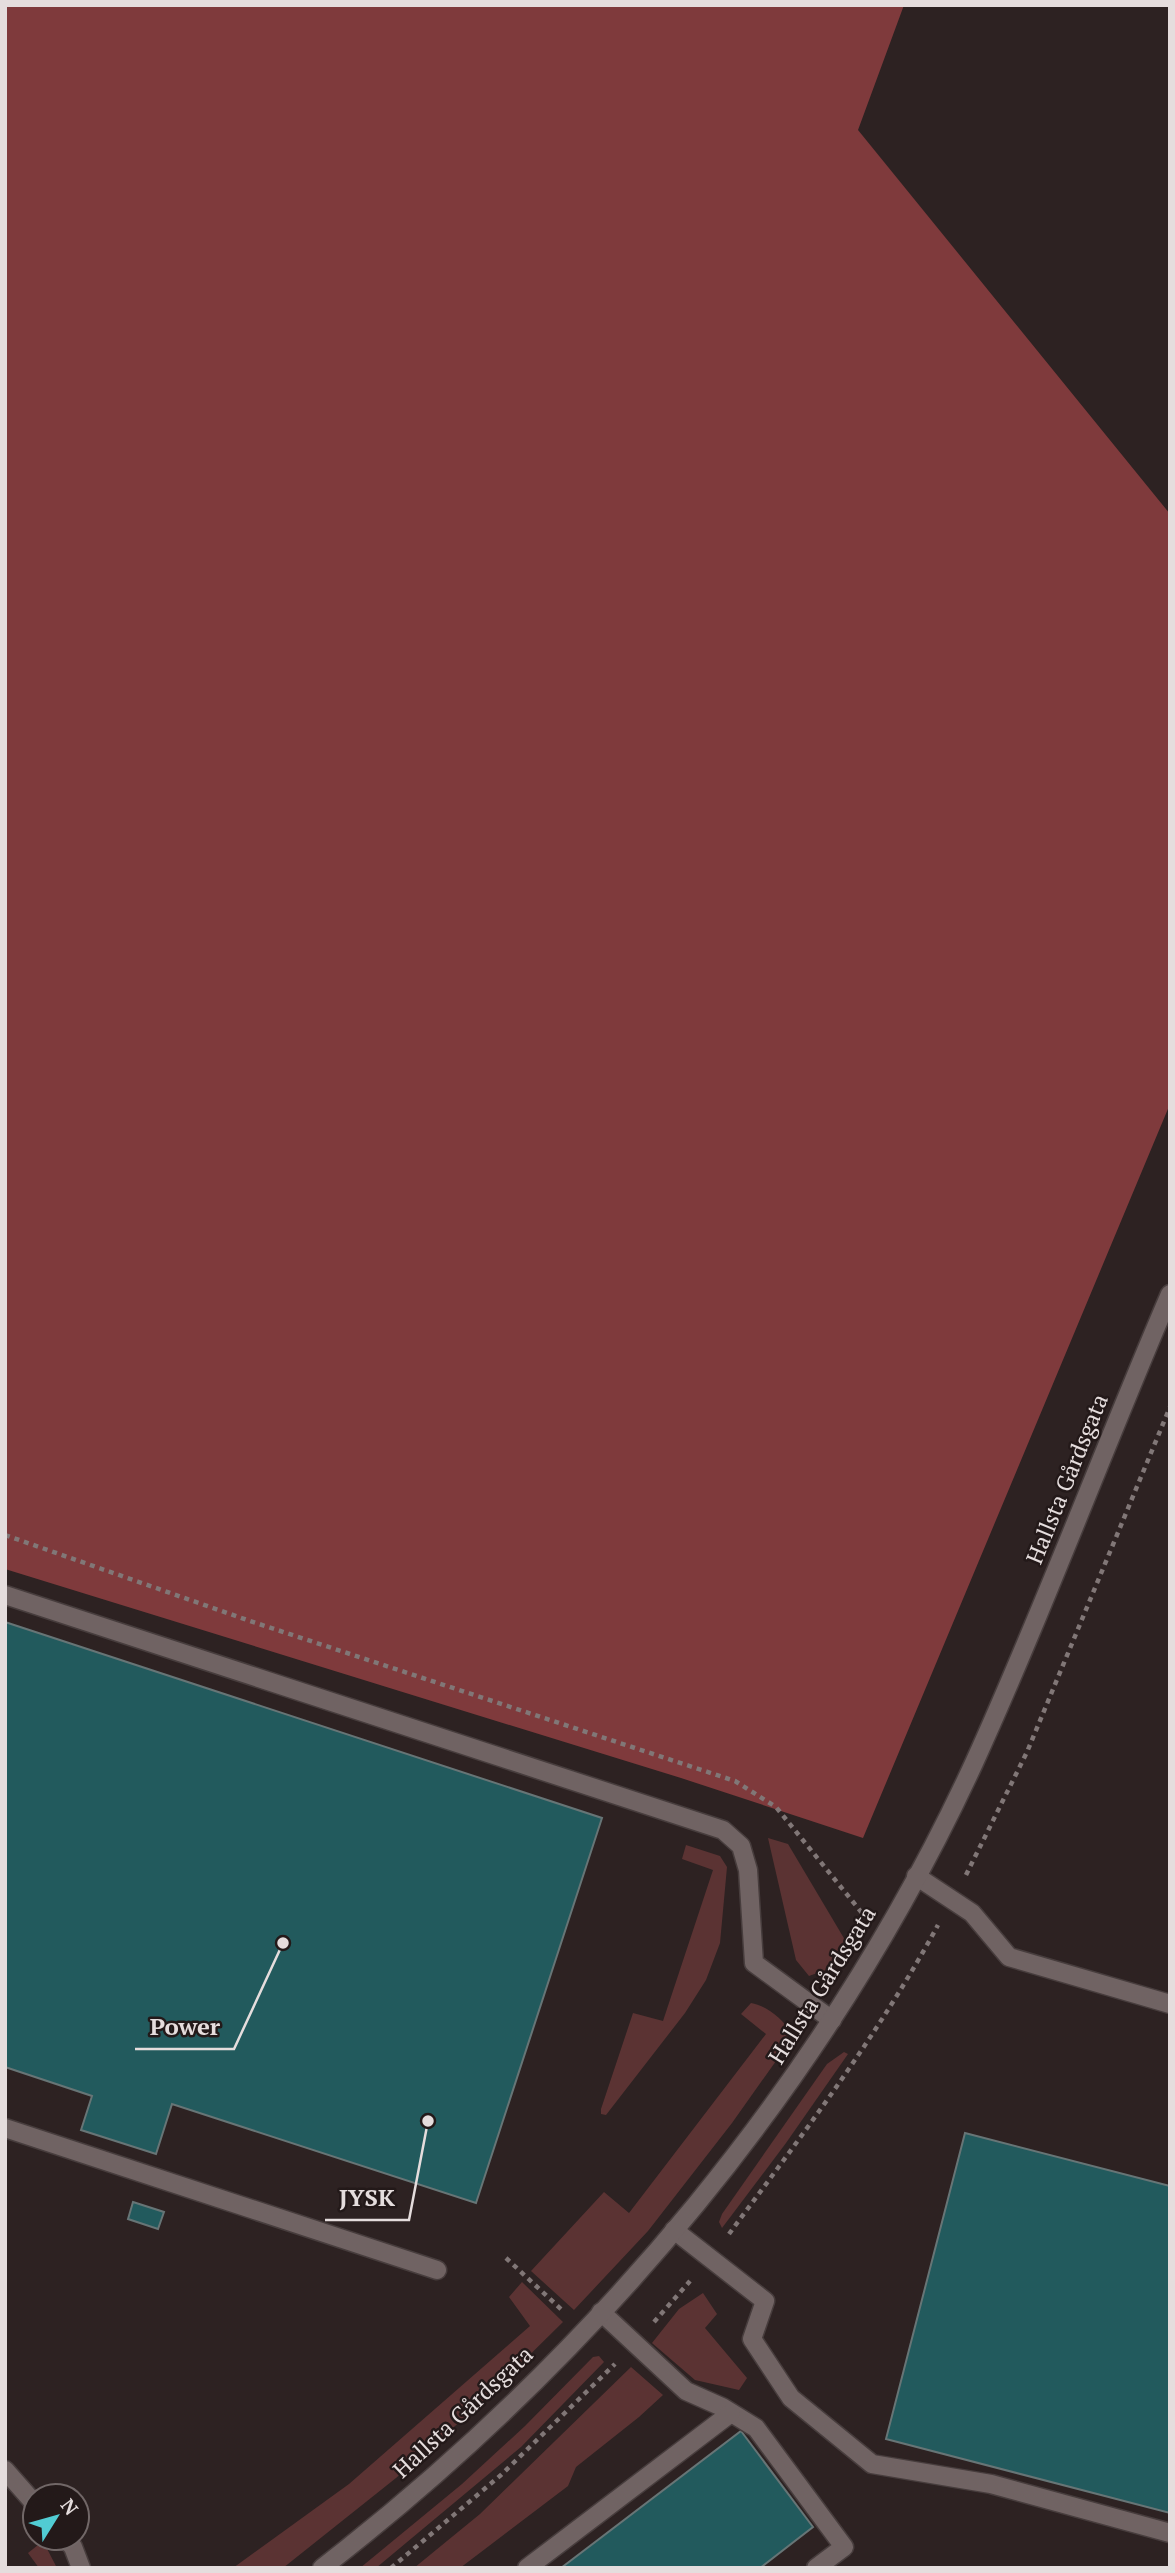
<svg xmlns="http://www.w3.org/2000/svg" width="1175" height="2573" font-family="'PT Serif',serif">
<style>
.green{fill:#5b3333}
.forest{fill:#7f3a3c}
.building{fill:#225a5d;stroke:#677576;stroke-width:2}
.lines{fill:none;stroke-linecap:round;stroke-linejoin:round}
.service-casing{stroke:#473d3d;stroke-width:21}
.tertiary-casing{stroke:#473d3d;stroke-width:21}
.path{stroke:#817777;stroke-width:4.5;stroke-dasharray:5 5;stroke-linecap:butt}
.service{stroke:#706363;stroke-width:18}
.tertiary{stroke:#706363;stroke-width:18}
.labels{text-anchor:middle;stroke-width:5;stroke-linejoin:round;paint-order:stroke}
.street-label{font-size:23px;fill:#e5dddd;stroke:#231919}
.leader{fill:none;stroke:#e5dddd;stroke-width:2.5}
.callout-dot{fill:#e5dddd;stroke:#231919;stroke-width:2.5}
.callout-label{font-size:24px;text-anchor:middle;font-weight:bold;fill:#e5dddd;stroke:#231919;stroke-width:5;stroke-linejoin:round;paint-order:stroke}
</style>
<rect width="100%" height="100%" fill="#2d2222"/>
<g class="green">
<path d="M 768,1838 L 788,1844 L 848,1945 L 834,1967 L 809,1976 L 796,1960 Z"/>
<path d="M 686,1845 L 720,1856 L 727,1867 L 720,1943 L 706,1980 L 685,2013 L 606,2115 L 601,2114 L 601,2109 L 633,2013 L 663,2021 L 713,1870 L 682,1859 Z"/>
<path d="M 751,2003 C 767,2006 783,2019 791,2033 L 788,2044 L 732,2123 L 648,2231 L 574,2310 L 531,2271 L 604,2192 L 629,2213 L 766,2034 L 741,2014 Z"/>
<path d="M 844,2052 L 848,2054 L 786,2143 L 722,2228 L 719,2222 L 722,2214 L 827,2064 Z"/>
<path d="M 522,2282 L 563,2322 L 480,2404 L 396,2478 L 283,2568 L 233,2568 L 349,2484 L 530,2326 L 509,2297 Z"/>
<path d="M 703,2293 L 717,2314 L 705,2328 L 747,2378 L 739,2390 L 695,2380 L 652,2343 L 679,2309 Z"/>
<path d="M 599,2356 L 604,2362 L 521,2447 L 376,2568 L 360,2568 L 462,2484 L 525,2426 L 593,2357 Z"/>
<path d="M 631,2367 L 663,2395 L 639,2417 L 576,2467 L 568,2486 L 460,2568 L 414,2568 L 480,2514 Z"/>
<path d="M 43,2541 L 57,2568 L 39,2568 L 28,2553 Z"/>
</g>
<path class="forest" d="M 5,5 L 904,5 L 858,130 L 1170,514 L 1170,1104 L 863,1838 L 681,1778 L 5,1569 Z"/>
<g class="building">
<path d="M 5,1622 L 602,1818 L 476,2203 L 172,2104 L 156,2154 L 81,2130 L 92,2096 L 5,2067 Z"/>
<path d="M 965,2133 L 1170,2186 L 1170,2513 L 886,2439 Z"/>
<path d="M 133,2202 L 164,2212 L 158,2229 L 128,2219 Z"/>
<path d="M 741,2431 L 813,2527 L 760,2568 L 561,2568 Z"/>
</g>
<g class="lines">
<g class="service-casing">
<g id="service">
<path d="M 5,1595 L 723,1830 L 741,1846 L 748,1870 L 754,1963 L 832,2020"/>
<path d="M 916,1876 L 972,1913 L 1009,1957 L 1170,2004"/>
<path d="M 5,2128 L 437,2270"/>
<path d="M 674,2230 L 765,2301 L 752,2339 L 791,2398 L 872,2464 L 991,2484 L 1170,2533"/>
<path d="M 601,2312 L 686,2391 L 722,2407 L 756,2428 L 844,2547 L 816,2568"/>
<path d="M 5,2470 L 35,2504"/>
<path d="M 65,2538 L 73,2547 L 81,2568"/>
<path d="M 527,2568 L 731,2413"/>
</g>
</g>
<g class="tertiary-casing">
<path id="tertiary" d="M 322,2568 C 596,2356 829,2078 974,1763 C 1044,1609 1103,1450 1170,1294"/>
</g>
<g class="path">
<path d="M 5,1535 L 250,1621 L 735,1781 L 776,1807 L 862,1913"/>
<path d="M 966,1875 L 1027,1752 L 1170,1407"/>
<path d="M 729,2234 C 803,2134 879,2034 938,1925"/>
<path d="M 506,2258 L 563,2311"/>
<path d="M 654,2322 L 690,2281"/>
<path d="M 391,2568 L 501,2475 L 615,2364"/>
</g>
<use href="#service" class="service"/>
<use href="#tertiary" class="tertiary"/>
</g>
<g class="labels">
<g class="street-label">
<text transform="translate(1067 1479) rotate(-68)" y="8">Hallsta Gårdsgata</text>
<text transform="translate(822 1985) rotate(-58)" y="8">Hallsta Gårdsgata</text>
<text transform="translate(463 2412) rotate(-43)" y="8">Hallsta Gårdsgata</text>
</g>
</g>
<path class="leader" d="M283 1943L234 2049H135M428 2121L409 2220H325"/>
<g class="callout-dot">
<circle cx="283" cy="1943" r="7"/>
<circle cx="428" cy="2121" r="7"/>
</g>
<g class="callout-label">
<text x="185" y="2035">Power</text>
<text x="367" y="2206">JYSK</text>
</g>
<rect width="1175" height="2573" fill="none" stroke="#e5dddd" stroke-width="14"/>
<g transform="translate(56 2517) rotate(53)"><circle r="33" fill="#231919" stroke="#716767" stroke-width="2"/>
<path d="M0-5L12 26L0 18L-12 26Z" fill="#51ccd3"/>
<text y="-10" font-size="19" font-weight="bold" text-anchor="middle" fill="#e5dddd">N</text>
</g>
</svg>
